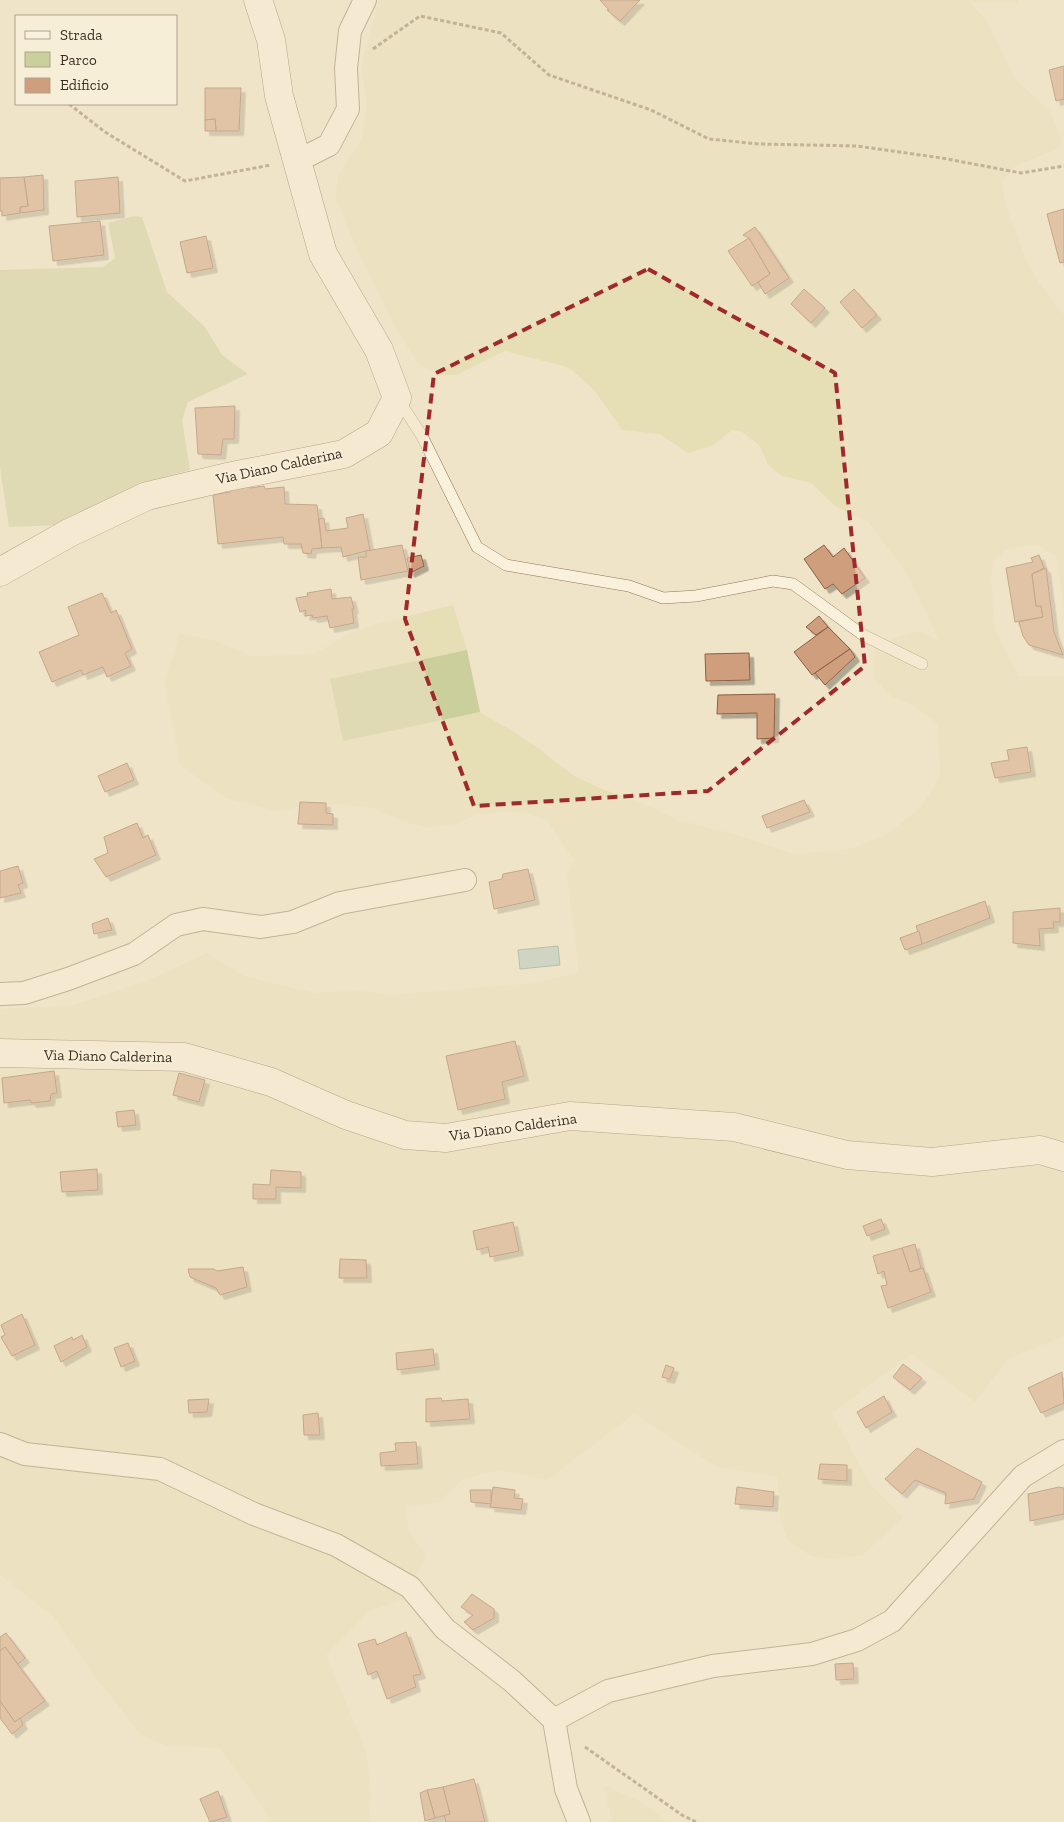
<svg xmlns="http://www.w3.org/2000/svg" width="1064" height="1822" font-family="'Zilla Slab',serif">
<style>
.farmland{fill:#e6deb5;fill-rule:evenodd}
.green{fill:#cacf9b}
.water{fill:#a9c4bc;stroke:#6f938a}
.building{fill:#cf9e7d;stroke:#8d5e41;filter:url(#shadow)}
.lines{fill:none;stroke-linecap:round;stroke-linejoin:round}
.lane-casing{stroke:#8d755c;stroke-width:12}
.street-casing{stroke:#8d755c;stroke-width:24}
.secondary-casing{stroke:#6f563f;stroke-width:29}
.path{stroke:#8d755c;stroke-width:3;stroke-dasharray:4 2.5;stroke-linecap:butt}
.lane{stroke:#faf1dc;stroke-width:11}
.street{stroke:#faf1dc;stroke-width:22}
.secondary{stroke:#faf1dc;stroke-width:28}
.marked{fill:none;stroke:#9e2a2c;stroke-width:4;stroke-dasharray:10 6;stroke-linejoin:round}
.labels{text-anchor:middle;stroke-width:4;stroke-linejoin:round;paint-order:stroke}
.street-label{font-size:15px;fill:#3d2e20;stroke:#f7eed8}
</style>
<defs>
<filter id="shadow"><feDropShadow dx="4.5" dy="4.5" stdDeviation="0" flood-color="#0004"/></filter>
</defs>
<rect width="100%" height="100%" fill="#f0e4c8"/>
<g class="farmland">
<path d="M 379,0 L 600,0 L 609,10 L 607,11 L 620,21 L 640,0 L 1019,0 L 1017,3 L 970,2 L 986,20 L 1015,79 L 1050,111 L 1062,140 L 1060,148 L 1015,166 L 1002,182 L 1006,206 L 1027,262 L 1039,283 L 1064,315 L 1064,607 L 1056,557 L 1037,544 L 1006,550 L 994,561 L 991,577 L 995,630 L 1018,676 L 1064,676 L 1064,1336 L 1008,1359 L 975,1402 L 912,1354 L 832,1413 L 869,1483 L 903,1517 L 863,1555 L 835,1559 L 811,1556 L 788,1541 L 781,1523 L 777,1477 L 717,1467 L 634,1414 L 547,1480 L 500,1470 L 463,1479 L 439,1502 L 407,1507 L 408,1530 L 426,1555 L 403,1600 L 368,1611 L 326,1655 L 366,1750 L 371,1793 L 369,1822 L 270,1822 L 264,1809 L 220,1748 L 167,1746 L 141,1735 L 88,1667 L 54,1617 L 0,1575 L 0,1009 L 74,1005 L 145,982 L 207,953 L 244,976 L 315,993 L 357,990 L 388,995 L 534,983 L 579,972 L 567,877 L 574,860 L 547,821 L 530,814 L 504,811 L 477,815 L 455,824 L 429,828 L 401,821 L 373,808 L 340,804 L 301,806 L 279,812 L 226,798 L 180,765 L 164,681 L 180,633 L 215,641 L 254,657 L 316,653 L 347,634 L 384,622 L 453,605 L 467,650 L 330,679 L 343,740 L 480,712 L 527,740 L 573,775 L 597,787 L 653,808 L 677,820 L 734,834 L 793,854 L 850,849 L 886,835 L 921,807 L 940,777 L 938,724 L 914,706 L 891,696 L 874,678 L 875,649 L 895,638 L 918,631 L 939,640 L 907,573 L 868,522 L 835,506 L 811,483 L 782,476 L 769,466 L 759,445 L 741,431 L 732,430 L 714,445 L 688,453 L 660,434 L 622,430 L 595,391 L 571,369 L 563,366 L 505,351 L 457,375 L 440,375 L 418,364 L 396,328 L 348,230 L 335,195 L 339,174 L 362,139 L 367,104 L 361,66 ZM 755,227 L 789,278 L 766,294 L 758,282 L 751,286 L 729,251 L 747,239 L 743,235 ZM 855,289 L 876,315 L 862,328 L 840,302 ZM 1027,747 L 1031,772 L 995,778 L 1009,760 L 1008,751 ZM 985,901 L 990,918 L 905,950 L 919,931 L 917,926 ZM 1060,908 L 1060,922 L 1053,922 L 1054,928 L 1039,929 L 1040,946 L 1013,943 L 1013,913 ZM 515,1041 L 523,1076 L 502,1082 L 505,1099 L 458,1110 L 453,1086 ZM 54,1071 L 57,1092 L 51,1094 L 50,1101 L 32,1103 L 30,1100 L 4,1102 L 4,1086 L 16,1075 ZM 180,1073 L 205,1080 L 199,1102 L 173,1095 ZM 134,1110 L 136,1124 L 118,1127 L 116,1112 ZM 97,1169 L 98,1190 L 63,1192 L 60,1172 ZM 271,1170 L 301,1172 L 301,1188 L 276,1187 L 276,1199 L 253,1198 L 253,1184 L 270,1185 ZM 513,1222 L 519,1251 L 488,1247 L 477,1249 L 473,1231 ZM 915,1244 L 921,1268 L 923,1268 L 931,1292 L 888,1307 L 882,1286 L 887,1285 L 884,1271 L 878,1274 ZM 340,1259 L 366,1260 L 366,1278 L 340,1265 ZM 243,1268 L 220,1295 L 216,1288 L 190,1277 L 189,1270 L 214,1269 L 217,1271 ZM 21,1314 L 35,1345 L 12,1355 L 1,1337 L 5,1335 L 1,1325 ZM 82,1336 L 77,1354 L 61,1362 L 55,1346 L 72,1337 L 73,1340 ZM 128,1343 L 135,1361 L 121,1367 L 114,1348 ZM 414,1350 L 435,1365 L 397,1370 L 396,1353 ZM 440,1398 L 442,1401 L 468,1399 L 470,1418 L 427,1421 L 426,1399 ZM 208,1399 L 207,1412 L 189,1413 L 188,1400 ZM 318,1413 L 320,1434 L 304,1435 L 303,1415 ZM 416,1442 L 418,1463 L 382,1466 L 380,1453 L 396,1451 L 395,1443 Z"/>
<path d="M 603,1785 L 641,1802 L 668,1822 L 612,1822 Z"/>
</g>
<g class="green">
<path d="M 134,216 L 142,217 L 167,292 L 205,327 L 222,355 L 248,374 L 188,402 L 182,420 L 190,470 L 142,483 L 60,525 L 9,527 L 0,468 L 0,270 L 103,267 L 115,258 L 108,223 Z"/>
<path d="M 467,650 L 480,712 L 343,741 L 330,679 Z"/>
</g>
<path class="water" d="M 558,946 L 560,965 L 520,969 L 518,950 Z"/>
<g class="building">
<path d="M 600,0 L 640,0 L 620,21 L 607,10 L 609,10 Z"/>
<path d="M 1064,66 L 1064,99 L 1056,101 L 1049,70 Z"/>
<path d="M 205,88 L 241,88 L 239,131 L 216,131 L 215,119 L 205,120 Z"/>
<path d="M 215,119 L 216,131 L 205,131 L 205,120 Z"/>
<path d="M 43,175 L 44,210 L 20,213 L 20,207 L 28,206 L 24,177 Z"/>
<path d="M 24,177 L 28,206 L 20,207 L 20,213 L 2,216 L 2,211 L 0,211 L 0,178 Z"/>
<path d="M 118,177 L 120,213 L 77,217 L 75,181 Z"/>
<path d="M 1064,209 L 1064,262 L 1060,263 L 1047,214 Z"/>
<path d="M 100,221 L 104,255 L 53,261 L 49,226 Z"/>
<path d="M 755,227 L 789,278 L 765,294 L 758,282 L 770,274 L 749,238 L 743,235 Z"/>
<path d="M 206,236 L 213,268 L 187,273 L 180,242 Z"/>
<path d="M 749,238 L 770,274 L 752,286 L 728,251 Z"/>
<path d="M 804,289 L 825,308 L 811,323 L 791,304 Z"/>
<path d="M 854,289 L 877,315 L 862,328 L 840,302 Z"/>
<path d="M 235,406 L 234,439 L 223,439 L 221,455 L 198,454 L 195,408 Z"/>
<path d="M 249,486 L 250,488 L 264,486 L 265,489 L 284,487 L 285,504 L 317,505 L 322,548 L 312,549 L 311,554 L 303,553 L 301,544 L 284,544 L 283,537 L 218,544 L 213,495 L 230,492 L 233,488 Z"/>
<path d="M 363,514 L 370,550 L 343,557 L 341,547 L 322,548 L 319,519 L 324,518 L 326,531 L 348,528 L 346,518 Z"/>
<path d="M 402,545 L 408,571 L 361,580 L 358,557 L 366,557 L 366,551 Z"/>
<path d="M 824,545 L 833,557 L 844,548 L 865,578 L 842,594 L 833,584 L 825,589 L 804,559 Z"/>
<path d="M 421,555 L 424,566 L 410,573 L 407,558 Z"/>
<path d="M 1039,555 L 1044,568 L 1032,574 L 1036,606 L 1041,606 L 1043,617 L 1015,622 L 1006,568 L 1033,562 L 1031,558 Z"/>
<path d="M 1046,568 L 1054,632 L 1063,655 L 1029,645 L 1023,636 L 1019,622 L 1043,617 L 1041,606 L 1036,606 L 1032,574 Z"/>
<path d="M 331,589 L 332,599 L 351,597 L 354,609 L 352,609 L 354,623 L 330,628 L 327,616 L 313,618 L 312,615 L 305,616 L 306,610 L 300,612 L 296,598 L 308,596 L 307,593 Z"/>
<path d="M 102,593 L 111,613 L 116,610 L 132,649 L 125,653 L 131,666 L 107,677 L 103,667 L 83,675 L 81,670 L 52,682 L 39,652 L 79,635 L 68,607 Z"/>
<path d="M 819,616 L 828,627 L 816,635 L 806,627 Z"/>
<path d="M 828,627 L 850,649 L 812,675 L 794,652 Z"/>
<path d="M 850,649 L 855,657 L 825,685 L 815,673 Z"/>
<path d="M 749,653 L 750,680 L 706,681 L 705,654 Z"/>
<path d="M 775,694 L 774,738 L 757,739 L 757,713 L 717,714 L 718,695 Z"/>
<path d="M 1027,747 L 1031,772 L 995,778 L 991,763 L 1009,760 L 1007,750 Z"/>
<path d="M 127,763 L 134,780 L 105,792 L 98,776 Z"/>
<path d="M 804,800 L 810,812 L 767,828 L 762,816 Z"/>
<path d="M 300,802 L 326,803 L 326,813 L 333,814 L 333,825 L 298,824 Z"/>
<path d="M 137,823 L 143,838 L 148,835 L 156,855 L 106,877 L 94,859 L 108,853 L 104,837 Z"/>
<path d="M 18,866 L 23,883 L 18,885 L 21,893 L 0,898 L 0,871 Z"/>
<path d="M 528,869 L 535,900 L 494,909 L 489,882 L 502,879 L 503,874 Z"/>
<path d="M 985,901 L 990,918 L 922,944 L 916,926 Z"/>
<path d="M 1060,908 L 1060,922 L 1053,922 L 1054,928 L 1039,929 L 1040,946 L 1013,943 L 1013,912 Z"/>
<path d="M 108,918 L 112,930 L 94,934 L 92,924 Z"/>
<path d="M 919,931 L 922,944 L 905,950 L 900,938 Z"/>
<path d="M 515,1041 L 524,1076 L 502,1082 L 505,1099 L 458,1110 L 446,1056 Z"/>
<path d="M 54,1071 L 57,1093 L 51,1094 L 50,1101 L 32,1103 L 30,1100 L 4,1103 L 2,1078 Z"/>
<path d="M 179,1073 L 205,1080 L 199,1102 L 173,1095 Z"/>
<path d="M 134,1110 L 136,1125 L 118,1127 L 116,1112 Z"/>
<path d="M 97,1169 L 98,1190 L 62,1192 L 60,1172 Z"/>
<path d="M 271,1170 L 301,1172 L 301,1188 L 276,1187 L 276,1199 L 253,1199 L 253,1184 L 270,1185 Z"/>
<path d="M 881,1219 L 885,1229 L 867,1236 L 863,1226 Z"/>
<path d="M 513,1222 L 519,1251 L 490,1257 L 488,1247 L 477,1250 L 473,1231 Z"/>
<path d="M 915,1244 L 921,1268 L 910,1272 L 902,1248 Z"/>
<path d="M 902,1248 L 910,1272 L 923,1268 L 931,1292 L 888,1308 L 881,1286 L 887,1285 L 884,1271 L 878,1274 L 873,1256 Z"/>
<path d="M 340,1259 L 366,1260 L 367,1278 L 339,1278 Z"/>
<path d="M 243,1267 L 247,1287 L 220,1295 L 216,1288 L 190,1277 L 188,1269 L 214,1269 L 217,1271 Z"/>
<path d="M 22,1314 L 35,1345 L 12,1356 L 1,1337 L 5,1335 L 1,1325 Z"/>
<path d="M 82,1335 L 87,1347 L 61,1362 L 54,1346 L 72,1337 L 73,1340 Z"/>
<path d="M 128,1343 L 135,1361 L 121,1367 L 114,1348 Z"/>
<path d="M 433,1349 L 435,1365 L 397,1370 L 396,1353 Z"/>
<path d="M 903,1364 L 922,1378 L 910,1390 L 893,1377 Z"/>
<path d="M 666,1365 L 674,1368 L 670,1379 L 662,1377 Z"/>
<path d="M 1062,1372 L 1064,1403 L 1041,1413 L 1028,1388 Z"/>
<path d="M 884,1396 L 892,1412 L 866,1428 L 857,1412 Z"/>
<path d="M 441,1398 L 442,1401 L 468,1399 L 470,1419 L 426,1422 L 426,1399 Z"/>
<path d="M 209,1399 L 207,1412 L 189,1413 L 188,1400 Z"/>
<path d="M 318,1413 L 320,1435 L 304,1435 L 303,1415 Z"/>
<path d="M 416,1442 L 418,1464 L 381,1466 L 380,1453 L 396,1451 L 395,1443 Z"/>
<path d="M 917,1448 L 982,1482 L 974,1499 L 945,1504 L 946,1493 L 915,1480 L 902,1494 L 885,1479 Z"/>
<path d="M 820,1464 L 847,1465 L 847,1481 L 818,1479 Z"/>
<path d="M 493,1487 L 515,1490 L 514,1498 L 523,1499 L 521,1510 L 490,1507 Z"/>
<path d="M 737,1487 L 774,1492 L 773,1507 L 735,1504 Z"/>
<path d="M 1059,1487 L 1064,1488 L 1064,1514 L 1030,1521 L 1028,1494 Z"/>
<path d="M 470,1490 L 491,1490 L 491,1504 L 471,1502 Z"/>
<path d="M 472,1594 L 494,1609 L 494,1618 L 473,1630 L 464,1622 L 473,1615 L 461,1607 Z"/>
<path d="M 406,1632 L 421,1674 L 413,1676 L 416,1687 L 387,1699 L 377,1671 L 368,1675 L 358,1644 L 375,1639 L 377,1645 Z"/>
<path d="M 6,1633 L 25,1658 L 18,1664 L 5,1647 L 0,1651 L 0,1637 Z"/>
<path d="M 5,1647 L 45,1701 L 15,1722 L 0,1701 L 0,1651 Z"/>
<path d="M 853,1663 L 854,1679 L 836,1680 L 835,1664 Z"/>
<path d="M 0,1701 L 15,1722 L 20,1718 L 23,1725 L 12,1734 L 0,1718 Z"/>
<path d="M 474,1779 L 485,1822 L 446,1822 L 444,1815 L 450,1814 L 443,1787 Z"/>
<path d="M 443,1787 L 450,1814 L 435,1818 L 427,1790 Z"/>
<path d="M 427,1790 L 435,1818 L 425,1821 L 420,1793 Z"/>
<path d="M 218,1791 L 227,1817 L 210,1822 L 200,1799 Z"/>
</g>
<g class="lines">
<g class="lane-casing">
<path id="lane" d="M 398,399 L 422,436 L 477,547 L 506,565 L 629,586 L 663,598 L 696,596 L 773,581 L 793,584 L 863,635 L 922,664"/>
</g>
<g class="street-casing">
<g id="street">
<path d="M 297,161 L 329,145 L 348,109 L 346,68 L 350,31 L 365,0"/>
<path d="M 0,994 L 24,993 L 68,979 L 134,954 L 176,925 L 203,919 L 261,927 L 293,922 L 340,903 L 465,880"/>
<path d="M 0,1444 L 25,1454 L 160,1469 L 254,1514 L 336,1545 L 410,1587 L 445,1629 L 512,1681 L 554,1720 L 608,1691 L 713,1666 L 812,1654 L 857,1640 L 892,1621 L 1023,1476 L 1064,1451"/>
<path d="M 554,1720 L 566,1789 L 579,1822"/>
</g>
</g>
<g class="secondary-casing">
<g id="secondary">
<path d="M 0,572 L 69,533 L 147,496 L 227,477 L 344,454 L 379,433 L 397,398 L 379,350 L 323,254 L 279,96 L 271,40 L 258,0"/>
<path d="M 0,1053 L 184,1057 L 271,1082 L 346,1115 L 405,1135 L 446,1138 L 570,1116 L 734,1127 L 847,1155 L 932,1162 L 1040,1150 L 1064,1157"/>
</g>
</g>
<g class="path">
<path d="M 373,49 L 420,16 L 501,33 L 549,75 L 651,110 L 709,139 L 759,144 L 857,146 L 942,158 L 1021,173 L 1064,166"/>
<path d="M 69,104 L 105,132 L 185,181 L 271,165"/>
<path d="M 585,1747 L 682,1815 L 696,1822"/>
</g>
<use href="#lane" class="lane"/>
<use href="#street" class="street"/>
<use href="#secondary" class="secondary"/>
</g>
<path d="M0 0H1064V1822H0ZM 648,269 L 835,373 L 865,666 L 708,791 L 474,806 L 405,619 L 434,374 Z" fill="#f0e4c8" fill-opacity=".55" fill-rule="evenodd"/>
<path class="marked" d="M 648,269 L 835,373 L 865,666 L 708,791 L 474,806 L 405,619 L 434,374 Z"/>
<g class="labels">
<g class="street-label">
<text transform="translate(279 466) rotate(-12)" y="5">Via Diano Calderina</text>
<text transform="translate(108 1056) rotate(1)" y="5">Via Diano Calderina</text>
<text transform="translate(513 1127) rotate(-8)" y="5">Via Diano Calderina</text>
</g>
</g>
<rect x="15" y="15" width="162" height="90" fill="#f7eed8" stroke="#ada18e"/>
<rect x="25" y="31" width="25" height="8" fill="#faf1dc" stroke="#ada18e"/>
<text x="60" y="40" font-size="15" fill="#3d2e20">Strada</text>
<rect x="25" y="52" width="25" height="15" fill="#cacf9b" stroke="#ada18e"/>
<text x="60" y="65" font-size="15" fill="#3d2e20">Parco</text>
<rect x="25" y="78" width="25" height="15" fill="#cf9e7d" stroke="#ada18e"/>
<text x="60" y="90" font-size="15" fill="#3d2e20">Edificio</text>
</svg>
